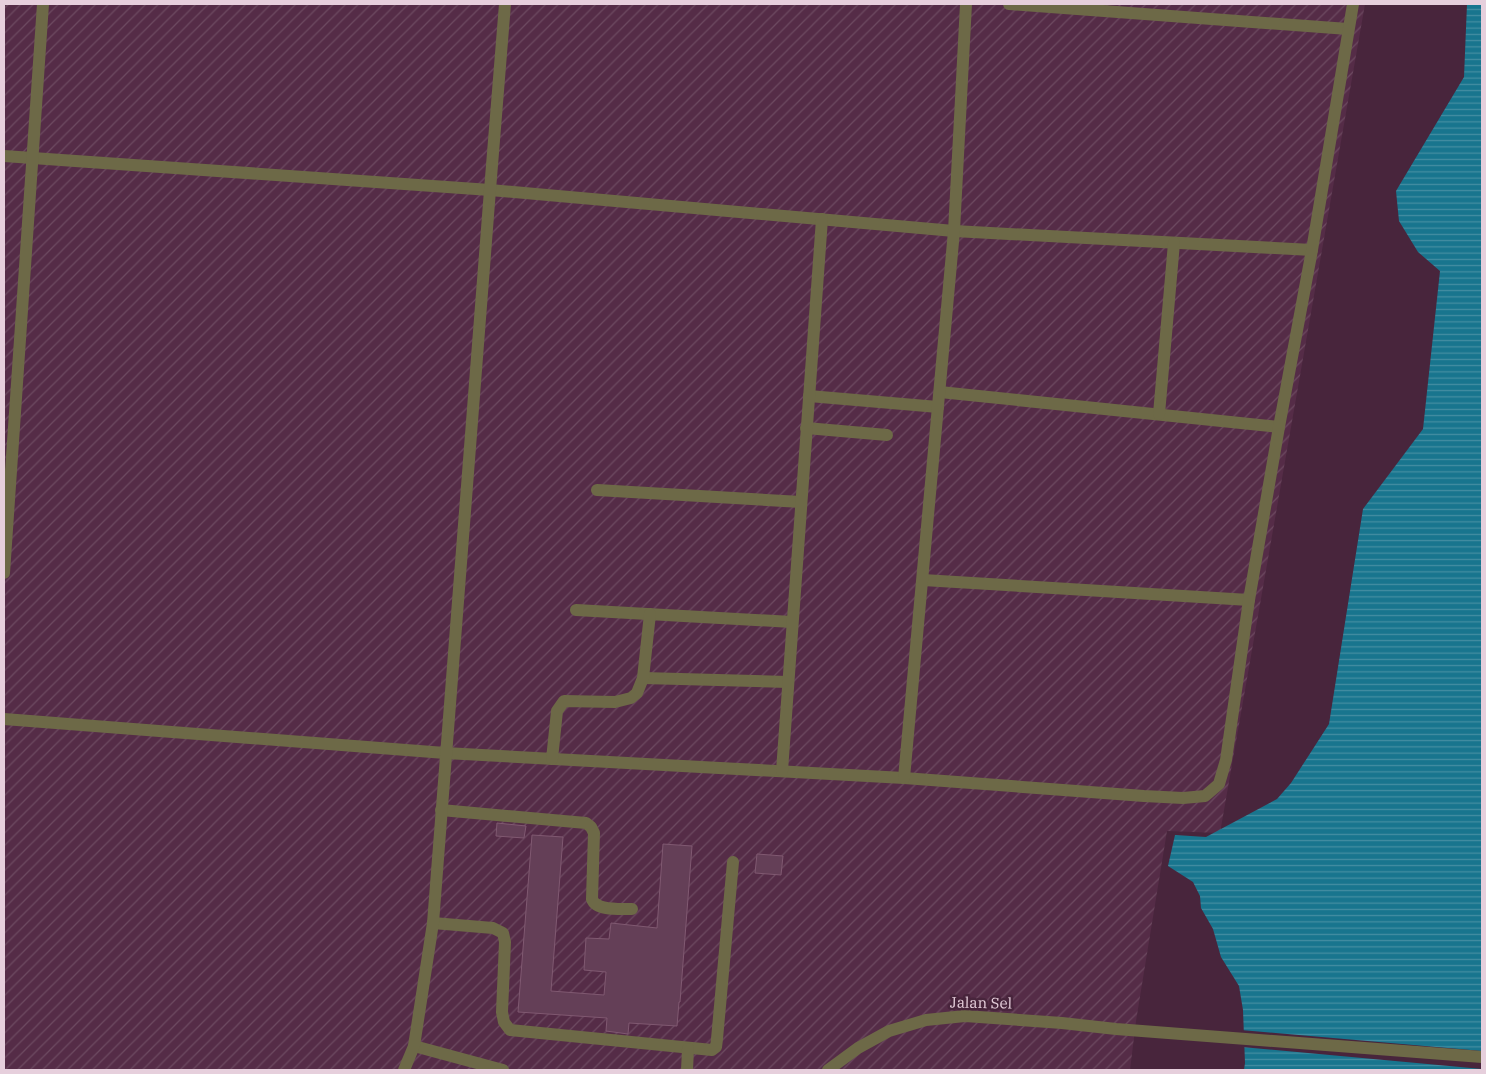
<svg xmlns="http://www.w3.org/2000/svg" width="1486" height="1074" font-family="'IBM Plex Serif',serif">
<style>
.industrial{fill:url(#industrial-furrows)}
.water{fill:url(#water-rules)}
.pier{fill:#48253c}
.building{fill:#643f57;stroke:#805971}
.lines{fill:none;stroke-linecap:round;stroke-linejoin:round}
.minor{stroke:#6d6947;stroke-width:12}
.labels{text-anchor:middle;stroke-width:5;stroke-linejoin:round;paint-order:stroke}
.street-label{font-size:15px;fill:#e6cfdc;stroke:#48253c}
</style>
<defs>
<pattern id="industrial-furrows" width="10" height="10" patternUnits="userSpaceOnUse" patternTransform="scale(1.25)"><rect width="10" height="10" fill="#552c47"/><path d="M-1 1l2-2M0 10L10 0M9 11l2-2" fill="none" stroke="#6d4a61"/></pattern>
<pattern id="water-rules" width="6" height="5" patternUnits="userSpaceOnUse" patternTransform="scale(1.25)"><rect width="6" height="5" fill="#18758e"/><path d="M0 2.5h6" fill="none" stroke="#458ea2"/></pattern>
</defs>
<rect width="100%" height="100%" fill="#48253c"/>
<path class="industrial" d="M 4,4 L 1365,4 L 1220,833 L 1167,831 L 1136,1021 L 1130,1070 L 4,1070 Z"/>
<path class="water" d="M 1467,4 L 1482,4 L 1482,1070 L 1244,1070 L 1245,1063 L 1243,1010 L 1239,986 L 1221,957 L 1213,929 L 1201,908 L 1200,896 L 1193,882 L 1168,866 L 1175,835 L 1206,837 L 1277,799 L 1291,783 L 1329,724 L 1363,509 L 1423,429 L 1440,271 L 1418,252 L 1399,221 L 1396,191 L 1464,77 Z"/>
<path class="pier" d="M 1241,1030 L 1482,1051 L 1482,1069 L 1242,1047 Z"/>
<g class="building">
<path d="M 497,823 L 526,826 L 524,838 L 496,836 Z"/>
<path d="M 532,835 L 563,837 L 551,991 L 604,995 L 606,972 L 584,970 L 586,938 L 609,939 L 611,923 L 657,928 L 663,844 L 692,846 L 680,1002 L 679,1002 L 677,1026 L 629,1023 L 628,1034 L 606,1031 L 607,1018 L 518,1012 Z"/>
<path d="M 757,854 L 783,856 L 781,875 L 755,873 Z"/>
</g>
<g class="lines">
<g class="minor">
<path d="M 1009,4 L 1348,29"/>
<path d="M 4,156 L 490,190 L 954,231 L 1312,250"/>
<path d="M 940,392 L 1279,427"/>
<path d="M 809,396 L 938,407"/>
<path d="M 1159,414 L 1174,243"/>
<path d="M 806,428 L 887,435"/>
<path d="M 597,490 L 801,502"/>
<path d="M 4,573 L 43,4"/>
<path d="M 923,580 L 1249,600"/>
<path d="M 576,610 L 792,622"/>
<path d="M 643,678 L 788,682"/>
<path d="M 4,719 L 445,753 L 904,778 L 1144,796 L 1183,798 L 1205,796 L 1219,784 L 1226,760 L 1249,600 L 1279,427 L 1312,250 L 1353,4"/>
<path d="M 552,759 L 557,711 L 564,701 L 615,702 L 631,698 L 637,693 L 643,678 L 650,614"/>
<path d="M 782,771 L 822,219"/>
<path d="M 904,778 L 954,231 L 966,4"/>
<path d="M 441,810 L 586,823 L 591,827 L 594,833 L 592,899 C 596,911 620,909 632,909"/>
<path d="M 433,923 L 493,928 L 503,933 L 505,942 L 502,1012 L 504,1022 L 510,1030 L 712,1050 L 716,1047 L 717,1039 L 733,862"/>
<path d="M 414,1046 L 503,1070"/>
<path d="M 404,1070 L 414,1046 L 433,923 L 490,190 L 505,4"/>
<path d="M 687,1070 L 688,1049"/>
<path d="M 828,1070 L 858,1048 L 889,1031 L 926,1020 L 965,1016 L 1062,1023 L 1116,1029 L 1482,1057"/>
</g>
</g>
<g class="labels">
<g class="street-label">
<text transform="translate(981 1003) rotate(1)" y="5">Jalan Sel</text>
</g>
</g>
<rect width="1486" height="1074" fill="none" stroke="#e6cfdc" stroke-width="10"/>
</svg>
